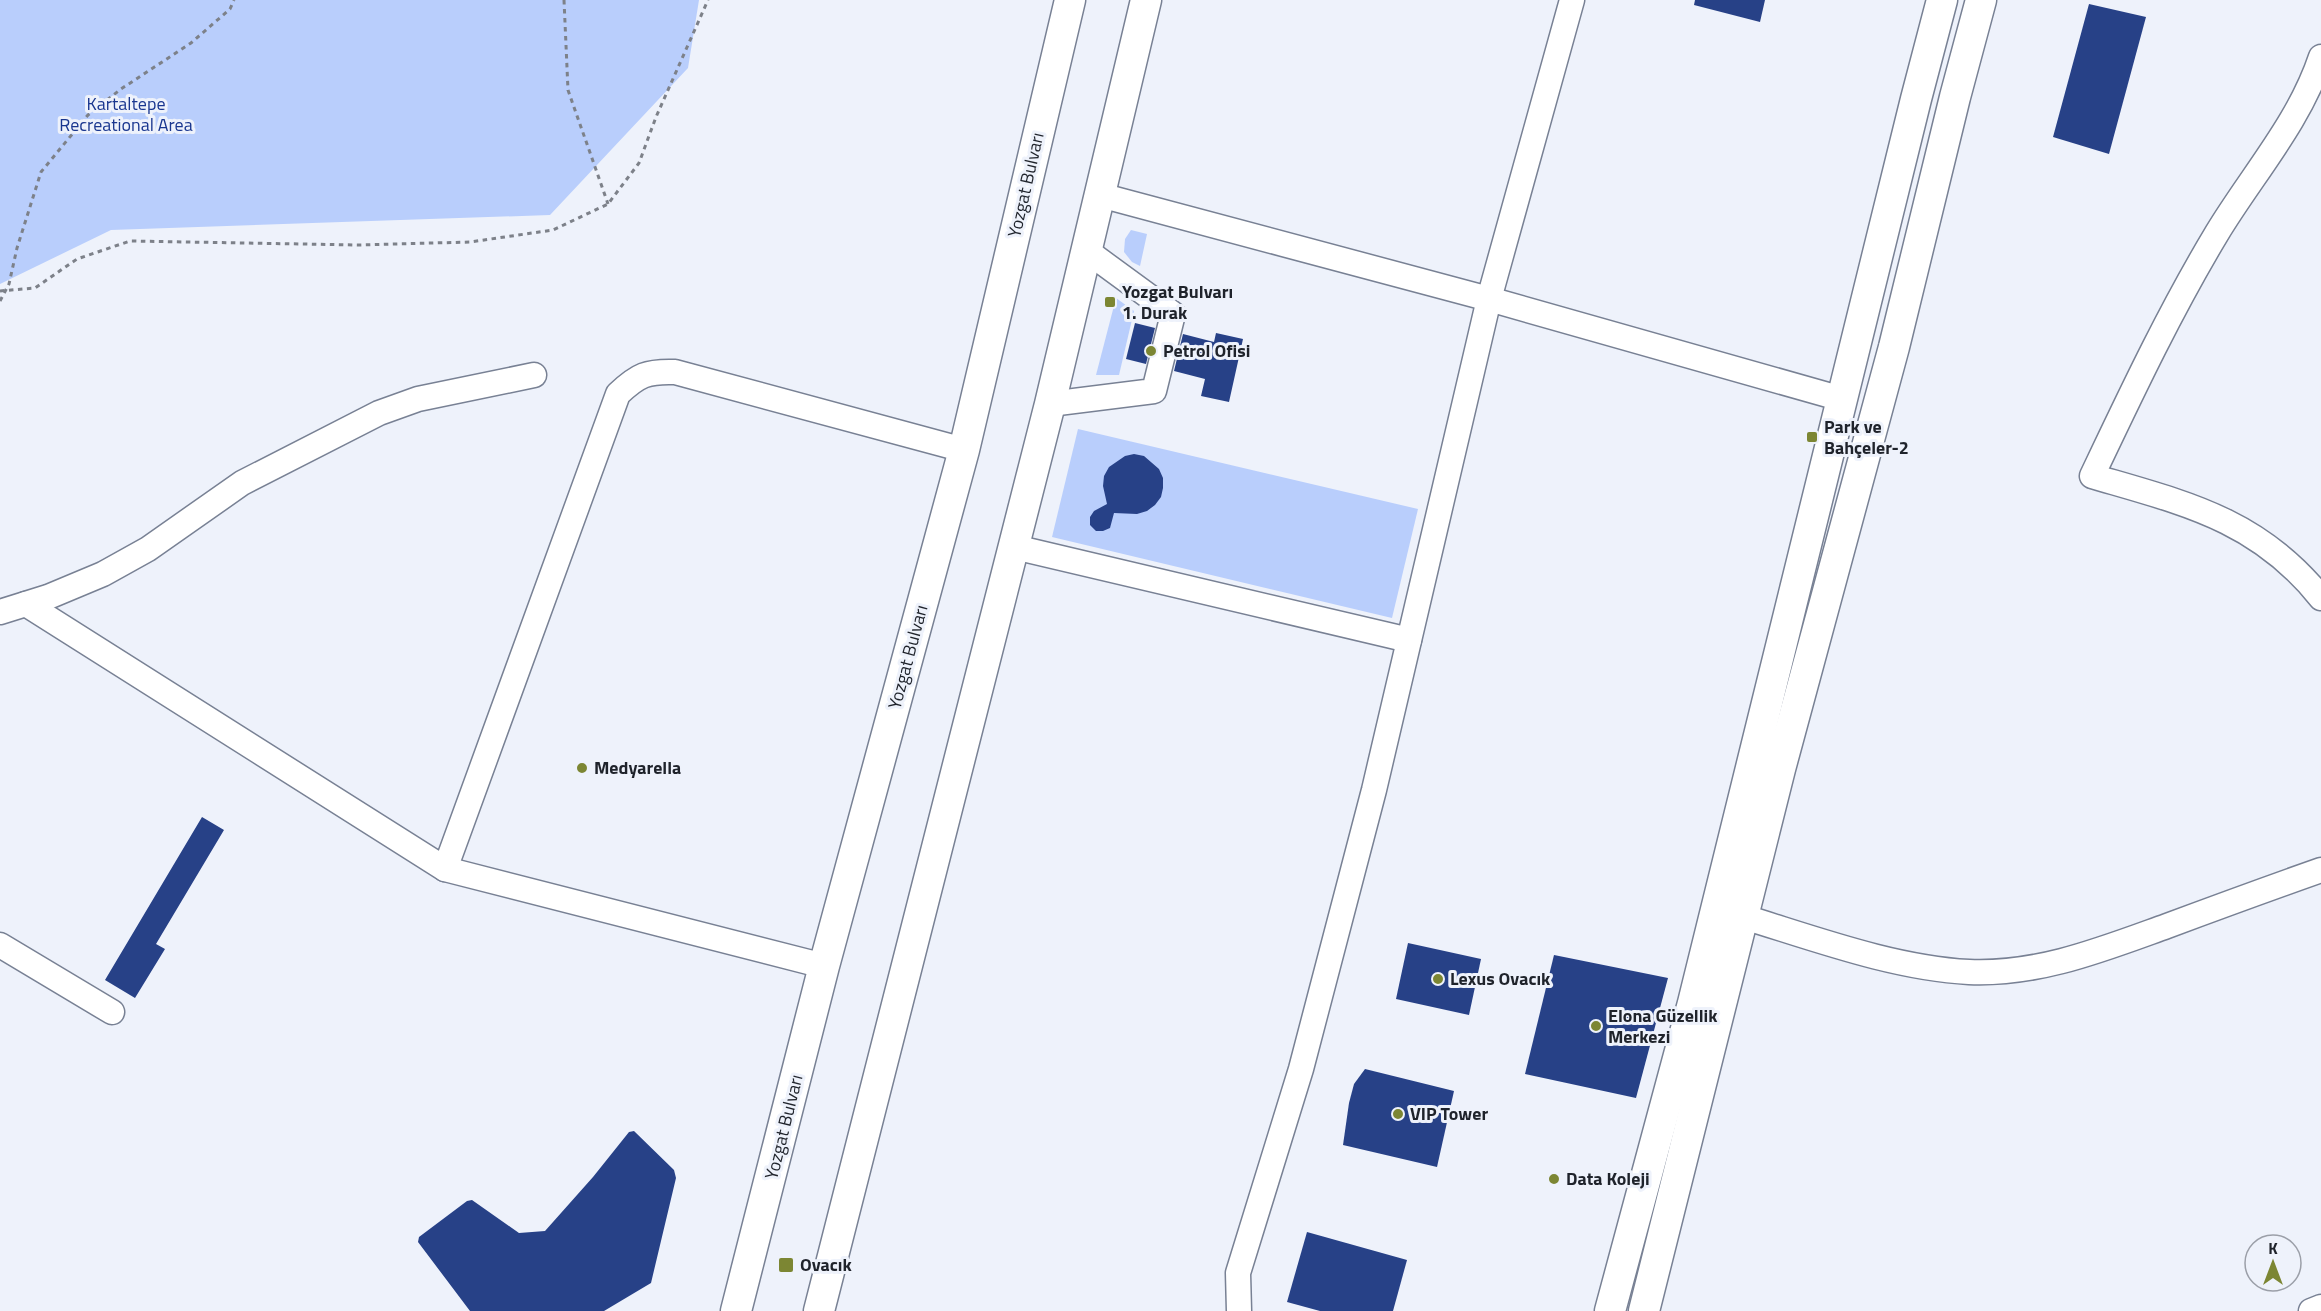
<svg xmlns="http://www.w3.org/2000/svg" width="2321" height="1311" font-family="'Titillium Web',sans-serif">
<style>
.green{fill:#b9cefc}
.building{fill:#274187}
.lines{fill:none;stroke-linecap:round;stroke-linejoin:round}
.minor-casing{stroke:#788194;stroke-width:27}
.major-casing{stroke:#788194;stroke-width:33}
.path{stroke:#7d8189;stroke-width:3;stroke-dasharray:4.5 4.5;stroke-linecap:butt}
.minor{stroke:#fff;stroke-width:24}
.major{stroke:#fff;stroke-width:30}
.poi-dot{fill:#7c8633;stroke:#eef2fb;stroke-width:2}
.labels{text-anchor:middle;stroke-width:6;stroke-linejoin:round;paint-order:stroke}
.park-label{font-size:18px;fill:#19368f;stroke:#eef2fb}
.street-label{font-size:18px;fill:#1f232b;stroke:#eef2fb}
.poi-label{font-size:18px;font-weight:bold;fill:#1f232b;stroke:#eef2fb;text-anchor:start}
</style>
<rect width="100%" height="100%" fill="#eef2fb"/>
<g class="green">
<path d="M 0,0 L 699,0 L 688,68 L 550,215 L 111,230 L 0,284 Z"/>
<path d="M 1131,230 L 1147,234 L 1140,266 L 1132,262 L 1124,252 L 1125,239 Z"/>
<path d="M 1116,298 L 1134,311 L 1119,375 L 1096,375 Z"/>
<path d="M 1078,429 L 1418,509 L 1392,618 L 1052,537 Z"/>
</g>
<g class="building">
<path d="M 1695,0 L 1765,0 L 1760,22 L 1694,5 Z"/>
<path d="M 2089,4 L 2146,17 L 2109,154 L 2053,137 Z"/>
<path d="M 1135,323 L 1155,328 L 1146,364 L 1126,359 Z"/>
<path d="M 1216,333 L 1243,339 L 1229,402 L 1201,396 L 1205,379 L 1174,371 L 1183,334 L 1214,342 Z"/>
<path d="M 1134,454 L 1144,456 L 1159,469 L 1163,478 L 1163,488 L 1161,497 L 1155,505 L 1147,511 L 1137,514 L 1114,513 L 1110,528 L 1103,531 L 1096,531 L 1090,525 L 1090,517 L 1094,511 L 1107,504 L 1103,486 L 1104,476 L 1109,467 L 1125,456 Z"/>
<path d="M 202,817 L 224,830 L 156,944 L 165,949 L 135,998 L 105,980 Z"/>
<path d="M 1408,943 L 1481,959 L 1469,1015 L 1396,999 Z"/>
<path d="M 1554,955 L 1668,978 L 1636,1098 L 1525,1074 Z"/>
<path d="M 1365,1069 L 1454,1091 L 1437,1167 L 1343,1145 L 1349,1103 L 1354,1084 Z"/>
<path d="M 634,1131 L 674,1170 L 676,1178 L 651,1283 L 604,1311 L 470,1311 L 418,1242 L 419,1237 L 467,1201 L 472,1200 L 519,1233 L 545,1231 L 593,1177 L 629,1132 Z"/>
<path d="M 1307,1232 L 1407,1260 L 1393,1311 L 1320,1311 L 1287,1302 Z"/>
</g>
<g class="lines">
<g class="minor-casing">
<g id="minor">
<path d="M 2321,57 C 2299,123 2252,175 2217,233 C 2170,311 2131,394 2092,476 C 2184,503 2258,519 2321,598"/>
<path d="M 1100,195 L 1489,299 L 1842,399"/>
<path d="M 1050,404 L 1154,391 L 1173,314 L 1087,251"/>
<path d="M 1014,547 L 1409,640"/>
<path d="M 26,604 L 445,869 L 824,966"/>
<path d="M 0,612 L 48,597 L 103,574 L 148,549 L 242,483 L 379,413 L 418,399 L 534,375"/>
<path d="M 445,869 L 618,394 C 638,375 647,371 675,372 L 964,450"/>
<path d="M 1744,917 C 1816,939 1894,968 1969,972 C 2039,975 2103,949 2167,926 C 2218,907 2270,888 2321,870"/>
<path d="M 0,945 L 112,1012"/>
<path d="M 1239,1311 L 1238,1273 L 1301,1069 L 1374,790 L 1489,299 L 1572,0"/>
<path d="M 2311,1311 L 2321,1307"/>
</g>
</g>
<g class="major-casing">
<g id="major">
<path d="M 736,1311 L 824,966 L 964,450 L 1070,0"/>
<path d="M 819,1311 L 1050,404 L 1146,0"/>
<path d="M 1610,1311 L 1693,1003 L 1916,99 L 1942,0"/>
<path d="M 1644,1311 L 1780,769 L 1894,347 L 1955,97 L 1981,0"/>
</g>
</g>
<g class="path">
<path d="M 564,0 L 568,90 L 608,204"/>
<path d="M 0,291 L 35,288 L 77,259 L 130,241 L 359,245 L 470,242 L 553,230 L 608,204 L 639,163 L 656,117 L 708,0"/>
<path d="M 0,301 L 9,284 L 17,248 L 41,172 L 88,115 L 121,89 L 191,43 L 230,9 L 234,0"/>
</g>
<use href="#minor" class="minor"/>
<use href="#major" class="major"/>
</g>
<g class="poi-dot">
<rect x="1104" y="296" width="12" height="12" rx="3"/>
<circle cx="1151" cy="351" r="6"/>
<rect x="1806" y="431" width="12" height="12" rx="3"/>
<circle cx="582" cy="768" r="6"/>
<circle cx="1438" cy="979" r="6"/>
<circle cx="1596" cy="1026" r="6"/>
<circle cx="1398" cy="1114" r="6"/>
<circle cx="1554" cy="1179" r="6"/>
<rect x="778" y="1257" width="16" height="16" rx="3"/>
</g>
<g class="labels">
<g class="park-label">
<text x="126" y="110">Kartaltepe<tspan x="126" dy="21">Recreational Area</tspan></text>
</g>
<g class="street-label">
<text transform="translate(1026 185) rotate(-77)" y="6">Yozgat Bulvarı</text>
<text transform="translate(908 657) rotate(-75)" y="6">Yozgat Bulvarı</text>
<text transform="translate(784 1127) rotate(-76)" y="6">Yozgat Bulvarı</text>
</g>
<g class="poi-label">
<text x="1122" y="298">Yozgat Bulvarı<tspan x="1122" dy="21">1. Durak</tspan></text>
<text x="1163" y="357">Petrol Ofisi</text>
<text x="1824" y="433">Park ve<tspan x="1824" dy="21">Bahçeler-2</tspan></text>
<text x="594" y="774">Medyarella</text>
<text x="1450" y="985">Lexus Ovacık</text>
<text x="1608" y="1022">Elona Güzellik<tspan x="1608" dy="21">Merkezi</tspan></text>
<text x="1410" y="1120">VIP Tower</text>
<text x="1566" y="1185">Data Koleji</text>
<text x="800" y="1271">Ovacık</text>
</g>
</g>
<g transform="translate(2273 1263)"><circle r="28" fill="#eef2fb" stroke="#9b9fa8" stroke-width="1.5"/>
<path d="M0-4.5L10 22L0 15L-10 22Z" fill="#7c8633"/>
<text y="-9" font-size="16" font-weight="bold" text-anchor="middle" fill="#1f232b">K</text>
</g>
</svg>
